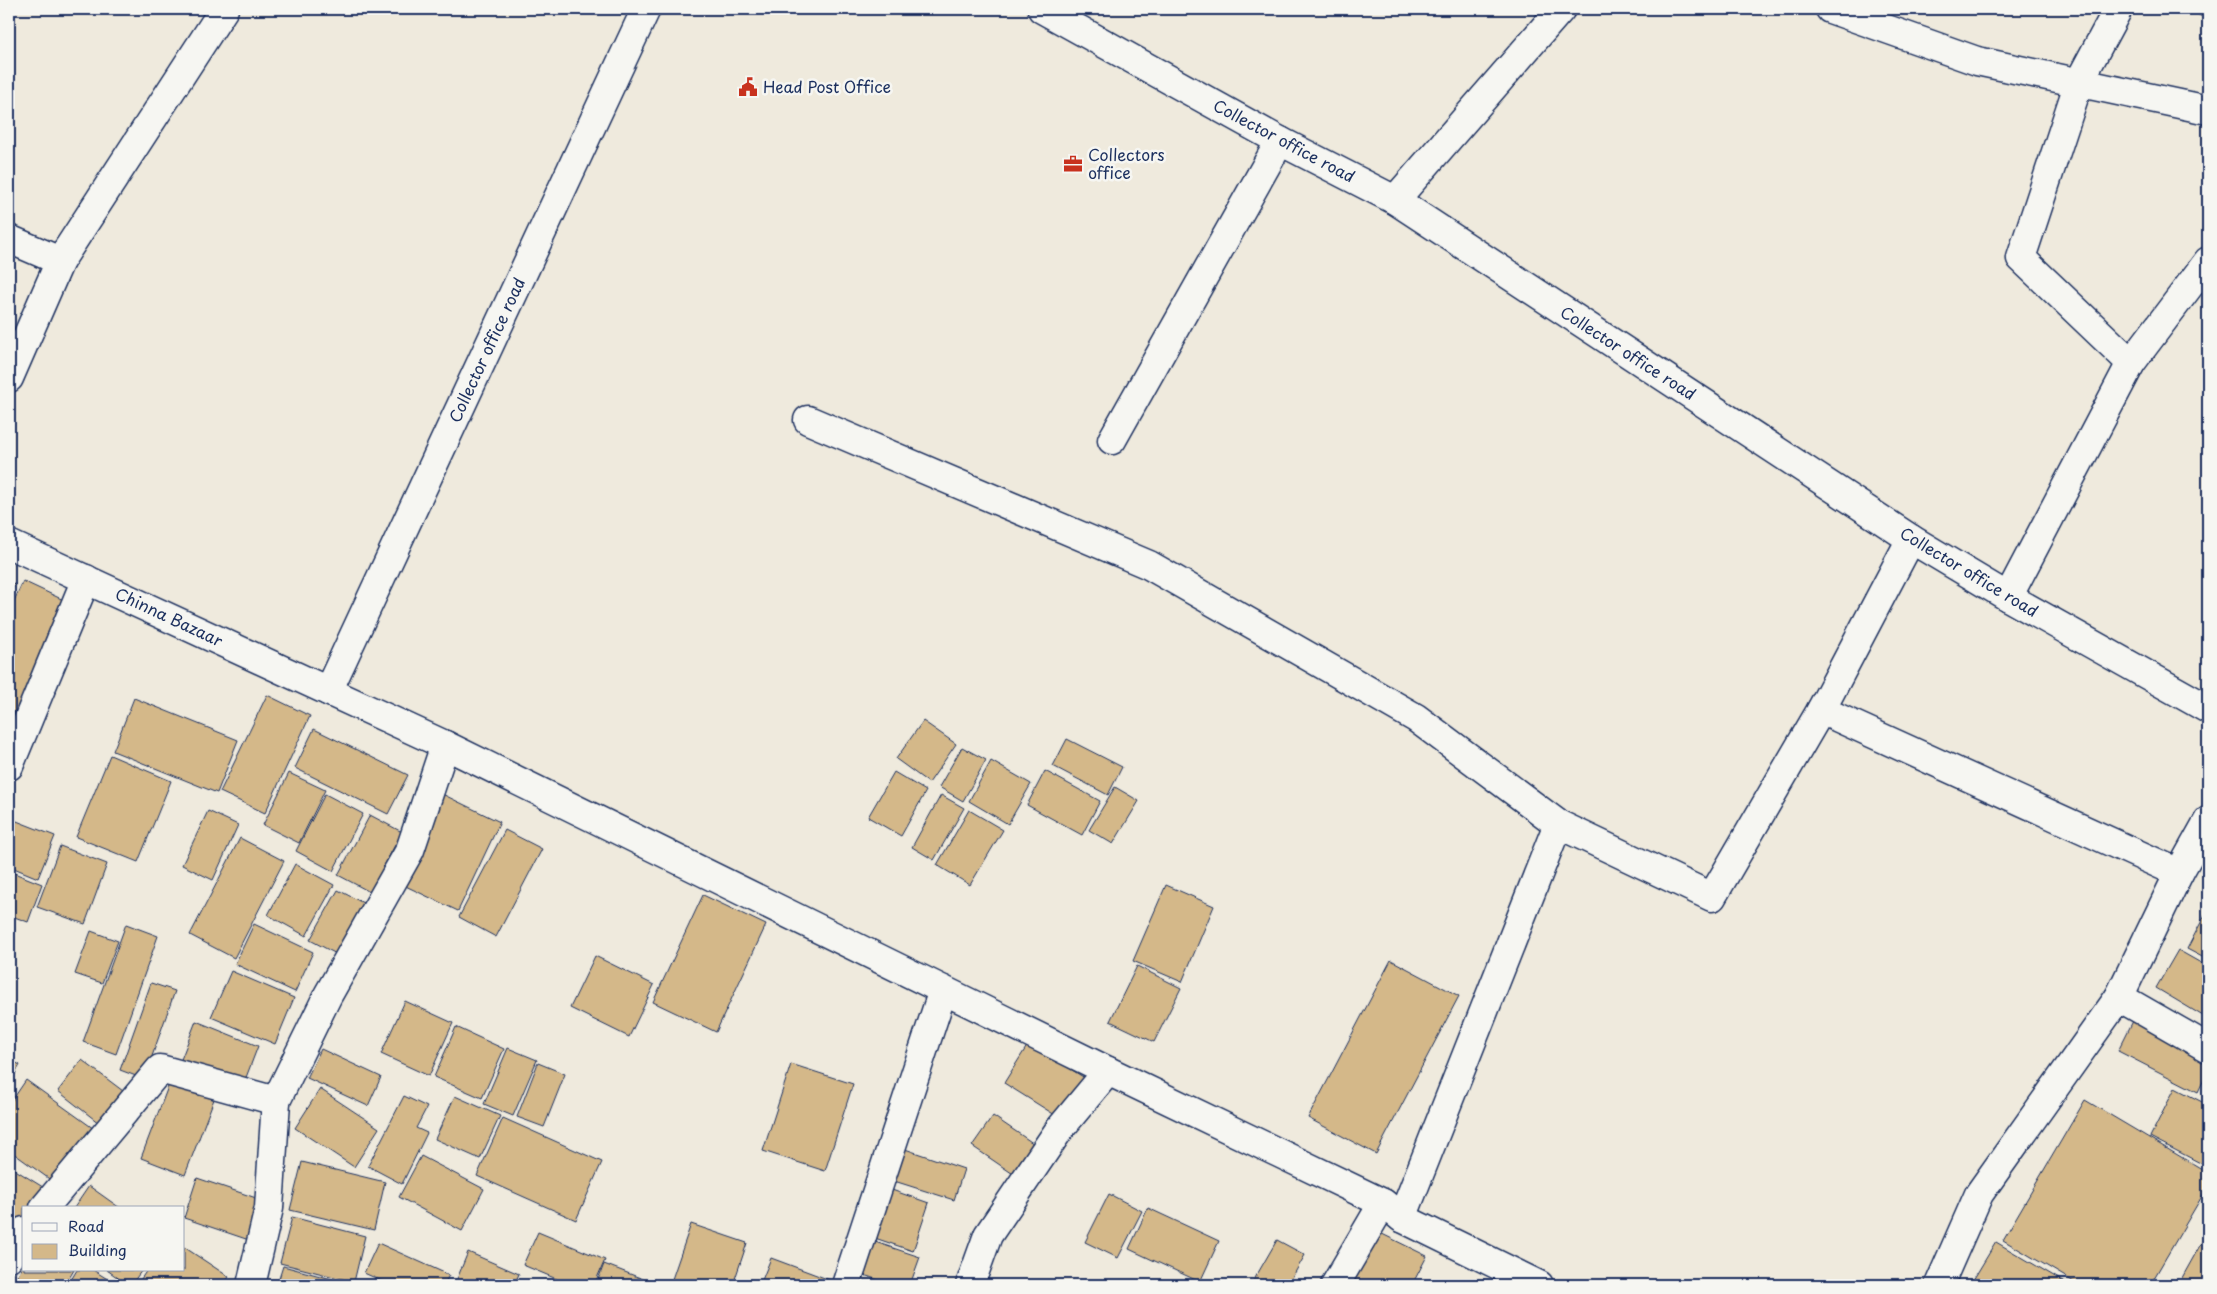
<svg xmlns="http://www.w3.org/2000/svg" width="2217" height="1294" font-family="'Playpen Sans',sans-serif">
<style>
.building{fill:#d4b889;stroke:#1b2f5e}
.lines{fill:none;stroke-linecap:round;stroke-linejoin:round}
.minor-casing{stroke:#1b2f5e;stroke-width:31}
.minor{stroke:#f6f6f2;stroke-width:28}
.labels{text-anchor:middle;stroke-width:5;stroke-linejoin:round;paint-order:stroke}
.poi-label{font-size:16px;fill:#1b2f5e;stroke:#f6f6f2;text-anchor:start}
.street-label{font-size:16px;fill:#1b2f5e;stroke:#f6f6f2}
</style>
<rect width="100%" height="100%" fill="#efeadd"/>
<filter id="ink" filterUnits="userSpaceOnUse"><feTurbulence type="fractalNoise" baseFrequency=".02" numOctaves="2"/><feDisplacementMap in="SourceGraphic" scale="10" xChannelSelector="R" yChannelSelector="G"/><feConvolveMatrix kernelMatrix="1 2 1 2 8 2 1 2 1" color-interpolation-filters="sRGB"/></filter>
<g filter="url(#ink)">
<g class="building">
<path d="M 2188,9 L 2208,9 L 2208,20 Z"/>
<path d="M 23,581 L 72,604 L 20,718 L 9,713 L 9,612 Z"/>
<path d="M 9,582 L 15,584 L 9,598 Z"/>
<path d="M 267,695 L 310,716 L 265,813 L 220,792 Z"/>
<path d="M 134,698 L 238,740 L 217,793 L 113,751 Z"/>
<path d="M 923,721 L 956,744 L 929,783 L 896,759 Z"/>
<path d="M 314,729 L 408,775 L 388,814 L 295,768 Z"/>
<path d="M 1067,739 L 1122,767 L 1108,795 L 1053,766 Z"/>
<path d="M 962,747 L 986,760 L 963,801 L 939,787 Z"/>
<path d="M 110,755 L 171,781 L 138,862 L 76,837 Z"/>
<path d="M 991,761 L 1031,784 L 1008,824 L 969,801 Z"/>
<path d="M 1045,771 L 1100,801 L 1082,835 L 1027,805 Z"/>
<path d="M 894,772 L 926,791 L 901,836 L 868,817 Z"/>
<path d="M 289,773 L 325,790 L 299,843 L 263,825 Z"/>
<path d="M 1115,787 L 1139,801 L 1113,844 L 1089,830 Z"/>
<path d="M 438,792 L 500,822 L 458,911 L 395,881 Z"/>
<path d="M 325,794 L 363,814 L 333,871 L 296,851 Z"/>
<path d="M 941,795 L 964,808 L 934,860 L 912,847 Z"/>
<path d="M 969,810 L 1003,830 L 970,885 L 937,865 Z"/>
<path d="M 208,811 L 238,825 L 213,880 L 182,865 Z"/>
<path d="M 370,815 L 402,832 L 370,892 L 338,875 Z"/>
<path d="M 9,818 L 55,836 L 38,878 L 9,866 Z"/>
<path d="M 505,830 L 542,849 L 496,937 L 459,917 Z"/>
<path d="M 240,838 L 284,861 L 234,958 L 190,935 Z"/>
<path d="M 60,846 L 107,864 L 85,924 L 37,907 Z"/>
<path d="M 295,864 L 334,885 L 306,936 L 268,915 Z"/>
<path d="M 9,871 L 42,884 L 28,922 L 9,915 Z"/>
<path d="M 1166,885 L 1214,906 L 1182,982 L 1133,961 Z"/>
<path d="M 338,890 L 371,907 L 344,958 L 310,940 Z"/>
<path d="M 703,895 L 766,925 L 716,1032 L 653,1002 Z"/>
<path d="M 2208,909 L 2208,960 L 2187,949 Z"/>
<path d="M 126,924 L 158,936 L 116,1054 L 83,1042 Z"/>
<path d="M 254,924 L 313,952 L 295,992 L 235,964 Z"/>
<path d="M 91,931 L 118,941 L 102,983 L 75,974 Z"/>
<path d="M 2178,950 L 2208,967 L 2208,1019 L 2156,988 Z"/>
<path d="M 595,956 L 654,985 L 629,1037 L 570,1008 Z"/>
<path d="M 1391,960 L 1459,996 L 1376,1154 L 1308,1118 Z"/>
<path d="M 1137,966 L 1181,988 L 1154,1042 L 1110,1021 Z"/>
<path d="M 231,971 L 294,998 L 275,1044 L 211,1017 Z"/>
<path d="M 151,983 L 175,991 L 144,1079 L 120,1070 Z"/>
<path d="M 405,1001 L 453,1023 L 429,1076 L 381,1054 Z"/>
<path d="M 2136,1015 L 2208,1052 L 2208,1071 L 2198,1092 L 2118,1051 Z"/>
<path d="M 196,1021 L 258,1046 L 242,1088 L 180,1062 Z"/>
<path d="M 456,1027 L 504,1049 L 482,1098 L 434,1077 Z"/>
<path d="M 1029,1043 L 1088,1080 L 1063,1120 L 1004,1083 Z"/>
<path d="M 508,1048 L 537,1060 L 513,1116 L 484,1104 Z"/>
<path d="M 321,1049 L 381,1077 L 368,1106 L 307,1078 Z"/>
<path d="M 9,1059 L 20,1065 L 9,1085 Z"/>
<path d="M 82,1060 L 123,1091 L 99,1123 L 58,1091 Z"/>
<path d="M 538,1063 L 565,1074 L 544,1127 L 517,1117 Z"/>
<path d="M 791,1064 L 853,1084 L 825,1171 L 763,1151 Z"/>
<path d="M 172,1076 L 216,1094 L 185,1175 L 141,1158 Z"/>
<path d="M 26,1080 L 97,1131 L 59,1186 L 9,1150 L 9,1105 Z"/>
<path d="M 2175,1088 L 2208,1105 L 2208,1167 L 2150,1137 Z"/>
<path d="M 320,1089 L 379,1128 L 354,1167 L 295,1128 Z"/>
<path d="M 404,1096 L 427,1107 L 416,1128 L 427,1133 L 402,1184 L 368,1166 Z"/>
<path d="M 455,1096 L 500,1116 L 480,1159 L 435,1139 Z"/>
<path d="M 2085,1100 L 2208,1173 L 2208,1186 L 2150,1285 L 2079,1285 L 2003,1240 Z"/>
<path d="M 993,1116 L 1043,1150 L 1022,1180 L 972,1146 Z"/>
<path d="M 503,1118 L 602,1162 L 576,1220 L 477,1176 Z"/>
<path d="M 902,1148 L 964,1169 L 954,1200 L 891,1180 Z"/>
<path d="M 421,1156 L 484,1189 L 462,1231 L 399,1197 Z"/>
<path d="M 302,1162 L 385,1182 L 374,1230 L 290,1210 Z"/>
<path d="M 9,1166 L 46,1189 L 35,1208 L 24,1208 L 23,1227 L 9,1218 Z"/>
<path d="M 197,1178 L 262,1200 L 249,1240 L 184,1218 Z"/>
<path d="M 89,1186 L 120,1208 L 74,1208 Z"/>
<path d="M 886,1188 L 929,1203 L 913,1251 L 869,1236 Z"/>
<path d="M 1109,1194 L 1142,1211 L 1118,1258 L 1085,1242 Z"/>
<path d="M 1148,1208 L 1219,1241 L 1200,1282 L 1129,1249 Z"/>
<path d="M 292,1217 L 365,1236 L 354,1282 L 280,1263 Z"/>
<path d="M 691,1224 L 747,1243 L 733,1285 L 670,1285 Z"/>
<path d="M 1374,1230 L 1427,1256 L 1412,1285 L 1348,1285 Z"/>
<path d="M 538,1232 L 605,1260 L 594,1285 L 571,1285 L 523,1265 Z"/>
<path d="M 866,1239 L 920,1257 L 910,1285 L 893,1285 L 855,1272 Z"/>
<path d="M 1277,1240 L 1305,1255 L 1288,1285 L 1251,1285 Z"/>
<path d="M 2203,1240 L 2208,1244 L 2208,1285 L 2178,1285 Z"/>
<path d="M 1996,1242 L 2069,1285 L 1970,1285 Z"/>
<path d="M 378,1243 L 449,1275 L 444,1285 L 391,1285 L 364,1273 Z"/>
<path d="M 184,1247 L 229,1277 L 223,1285 L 137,1285 L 147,1270 L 184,1270 Z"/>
<path d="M 468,1252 L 519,1274 L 514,1285 L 455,1284 Z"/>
<path d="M 771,1258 L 830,1280 L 828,1285 L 760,1285 Z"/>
<path d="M 24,1264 L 24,1270 L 74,1270 L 65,1285 L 32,1285 L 17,1276 Z"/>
<path d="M 604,1264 L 643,1279 L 641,1285 L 596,1285 Z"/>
<path d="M 283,1266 L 354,1285 L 277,1285 Z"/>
<path d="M 77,1270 L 93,1270 L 117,1285 L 68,1285 Z"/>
<path d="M 107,1270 L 142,1270 L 131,1285 L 128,1285 Z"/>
<path d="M 9,1278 L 24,1285 L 9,1285 Z"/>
</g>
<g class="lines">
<g class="minor-casing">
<g id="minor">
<path d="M 1042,9 L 1280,141 L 1395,200 L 1911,539 L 2008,597 L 2208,709"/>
<path d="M 1830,9 L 1977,61 L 2208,110"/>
<path d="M 2118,9 L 2079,82 L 2021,258 L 2131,363"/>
<path d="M 1395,200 L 1561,9"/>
<path d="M 9,239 L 60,261"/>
<path d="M 9,378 L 60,261 L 224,9"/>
<path d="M 808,420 L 1149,565 L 1416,718 L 1558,824"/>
<path d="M 1112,440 L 1280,141"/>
<path d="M 9,544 L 445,745 L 1108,1071 L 1383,1203 L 1402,1218 L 1539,1285"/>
<path d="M 2008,597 L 2131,363 L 2208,261"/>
<path d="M 328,691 L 646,9"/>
<path d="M 1821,710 L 2179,873"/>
<path d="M 9,766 L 86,579"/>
<path d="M 2119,997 L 2208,1048"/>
<path d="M 44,1208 L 160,1069 L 276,1101"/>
<path d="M 1402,1218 L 1558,824 L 1712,897 L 1821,710 L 1911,539"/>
<path d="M 9,1257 L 24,1231"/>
<path d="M 251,1285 L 269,1208 L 276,1101 L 328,995 L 410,850 L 445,745"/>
<path d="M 846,1285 L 943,990"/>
<path d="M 970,1285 L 988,1235 L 1059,1130 L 1108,1071"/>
<path d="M 1335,1285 L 1383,1203"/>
<path d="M 1939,1285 L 1979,1194 L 2119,997 L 2179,873 L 2208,821"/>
</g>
</g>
<use href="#minor" class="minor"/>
</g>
</g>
<defs>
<g id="civic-bare" transform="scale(1.5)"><path d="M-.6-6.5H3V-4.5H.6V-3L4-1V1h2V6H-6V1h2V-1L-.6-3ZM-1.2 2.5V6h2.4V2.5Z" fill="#c8321e" stroke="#f6f6f2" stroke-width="2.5" paint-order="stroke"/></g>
<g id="office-bare" transform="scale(1.5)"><path d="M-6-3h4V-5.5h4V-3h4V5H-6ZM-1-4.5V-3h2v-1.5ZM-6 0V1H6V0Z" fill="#c8321e" stroke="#f6f6f2" stroke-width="2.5" paint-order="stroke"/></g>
</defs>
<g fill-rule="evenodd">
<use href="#civic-bare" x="748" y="87"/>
<use href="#office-bare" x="1073" y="164"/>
</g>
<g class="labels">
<g class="poi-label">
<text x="763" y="93">Head Post Office</text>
<text x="1088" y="161">Collectors<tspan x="1088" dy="18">office</tspan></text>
</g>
<g class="street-label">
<text transform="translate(1284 141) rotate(28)" y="6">Collector office road</text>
<text transform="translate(487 350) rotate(-65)" y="6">Collector office road</text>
<text transform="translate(1628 353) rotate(33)" y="6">Collector office road</text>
<text transform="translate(1969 572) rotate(31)" y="6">Collector office road</text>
<text transform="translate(169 617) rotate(25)" y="6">Chinna Bazaar</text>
</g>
</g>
<rect width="2217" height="1294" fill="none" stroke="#f6f6f2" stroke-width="30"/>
<rect x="15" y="15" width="2187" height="1264" fill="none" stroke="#1b2f5e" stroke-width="2" filter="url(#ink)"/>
<rect x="22" y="1206" width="162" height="65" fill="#f6f6f2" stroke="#9ea6b7"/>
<rect x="32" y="1223" width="25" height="8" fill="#f6f6f2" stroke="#9ea6b7"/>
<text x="68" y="1232" font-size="15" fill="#1b2f5e">Road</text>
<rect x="32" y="1244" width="25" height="15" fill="#d4b889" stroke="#9ea6b7"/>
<text x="68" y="1256" font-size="15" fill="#1b2f5e">Building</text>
</svg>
